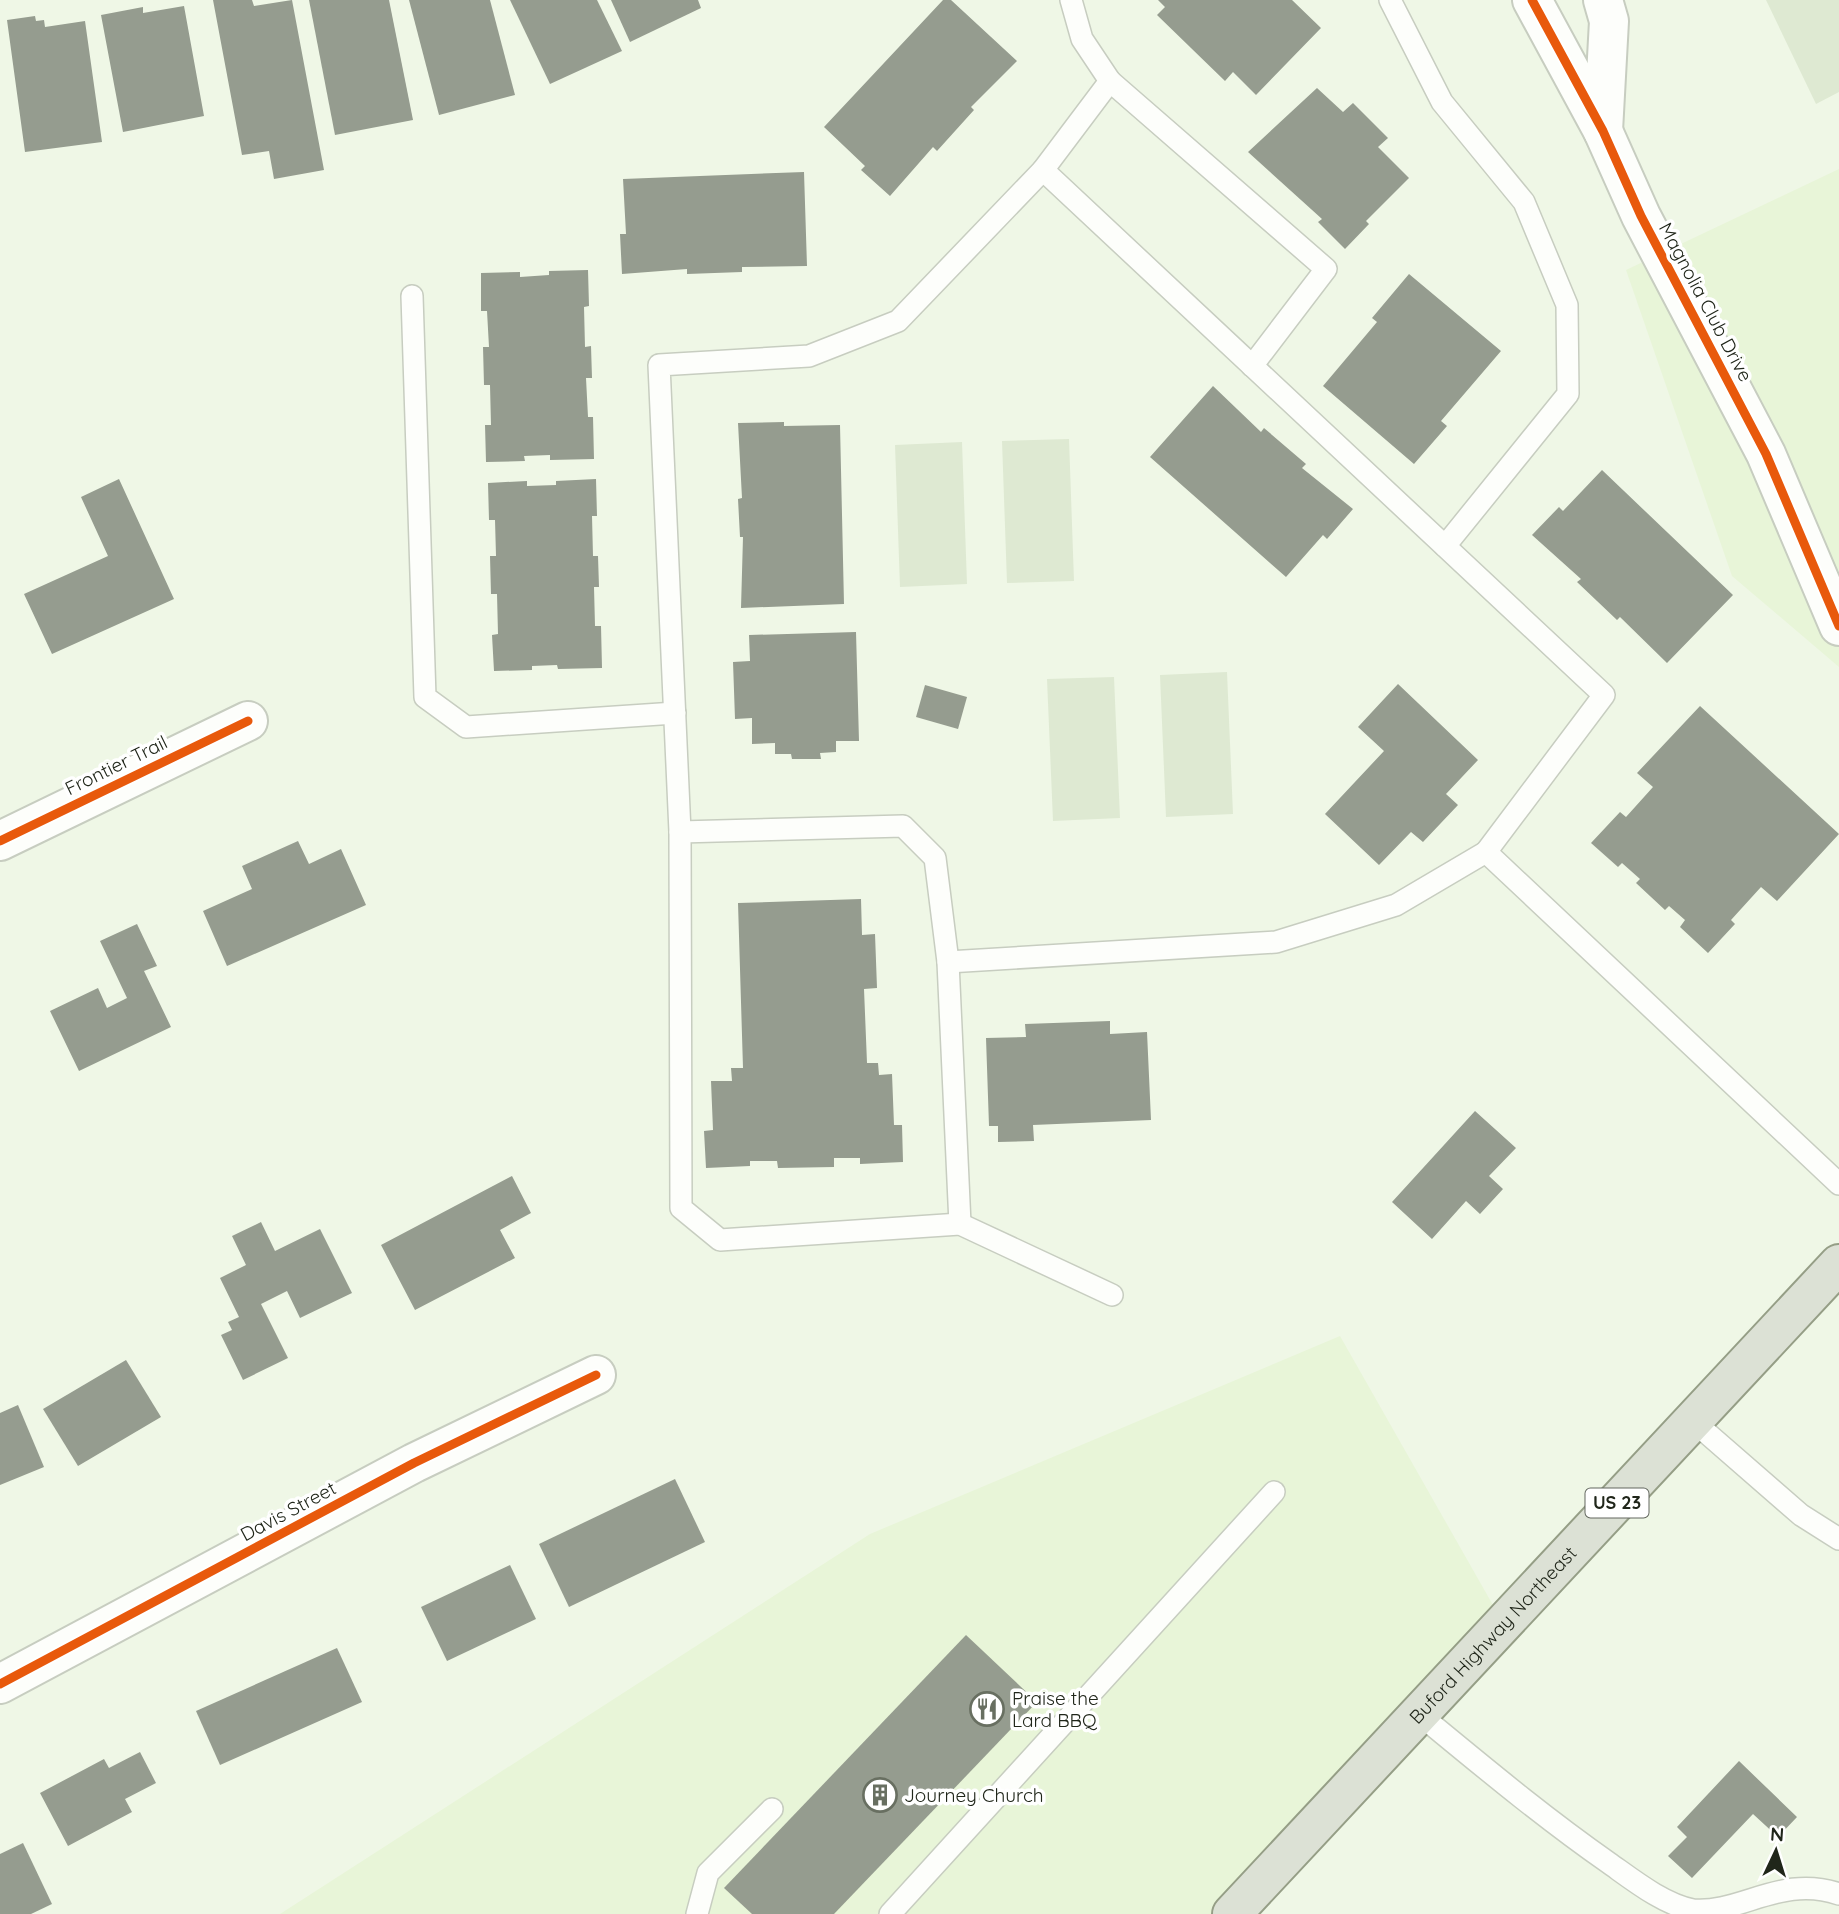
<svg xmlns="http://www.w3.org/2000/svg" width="1839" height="1914" font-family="Quicksand,sans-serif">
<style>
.built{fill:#e8f5d8}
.green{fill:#dee9d2}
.building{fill:#959c8f}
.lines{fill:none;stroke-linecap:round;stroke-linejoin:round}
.service-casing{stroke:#c7cdc0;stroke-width:24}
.minor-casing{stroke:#c7cdc0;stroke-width:42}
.primary-casing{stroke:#959e86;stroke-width:42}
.service{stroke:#fdfefb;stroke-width:21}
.minor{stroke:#fdfefb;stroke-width:38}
.primary{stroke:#dce1d5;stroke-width:38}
.cycleway-casing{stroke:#fff;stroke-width:13}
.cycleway{stroke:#e8590c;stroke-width:9}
.labels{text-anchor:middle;stroke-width:7;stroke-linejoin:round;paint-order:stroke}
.shield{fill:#fff;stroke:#63675f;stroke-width:2}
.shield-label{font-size:18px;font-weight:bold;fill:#20261a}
.street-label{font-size:19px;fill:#20261a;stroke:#fff}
.poi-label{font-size:19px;fill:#20261a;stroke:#fff;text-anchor:start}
</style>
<rect width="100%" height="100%" fill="#eff7e6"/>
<g class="built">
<path d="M 1839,169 L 1839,667 L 1732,576 L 1626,270 Z"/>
<path d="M 1340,1336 L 1506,1628 L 1249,1914 L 280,1914 L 870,1534 Z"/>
</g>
<g class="green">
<path d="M 1766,0 L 1839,0 L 1839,92 L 1816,104 Z"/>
<path d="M 1069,439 L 1074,581 L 1007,583 L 1002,441 Z"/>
<path d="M 962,442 L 967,584 L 900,587 L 895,445 Z"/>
<path d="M 1227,672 L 1233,814 L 1166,817 L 1160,675 Z"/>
<path d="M 1114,677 L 1120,818 L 1053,821 L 1047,679 Z"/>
</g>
<g class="building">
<path d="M 213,0 L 252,0 L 254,6 L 292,0 L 324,170 L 274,179 L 269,151 L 242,155 Z"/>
<path d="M 309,0 L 389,0 L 413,120 L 335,135 Z"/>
<path d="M 409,0 L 490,0 L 515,95 L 439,115 Z"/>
<path d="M 510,0 L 597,0 L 622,51 L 550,84 Z"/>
<path d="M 611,0 L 698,0 L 701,8 L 630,42 Z"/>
<path d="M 943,0 L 951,0 L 1017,61 L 971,107 L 974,110 L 937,151 L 933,147 L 890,196 L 861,170 L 865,166 L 824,127 Z"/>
<path d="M 1158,0 L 1292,0 L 1321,28 L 1256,95 L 1233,72 L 1225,81 L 1157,15 L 1165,7 Z"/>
<path d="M 184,6 L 204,116 L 123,132 L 101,15 L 143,7 L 143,13 Z"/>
<path d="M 35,16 L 36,21 L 44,20 L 45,27 L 85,21 L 102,142 L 25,152 L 7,20 Z"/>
<path d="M 1317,88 L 1343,112 L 1353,103 L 1388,138 L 1378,147 L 1409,178 L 1366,221 L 1369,224 L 1345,249 L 1318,222 L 1322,219 L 1248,152 Z"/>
<path d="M 804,172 L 807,266 L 742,267 L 742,272 L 687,274 L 687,269 L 622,274 L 620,234 L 626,234 L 623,179 Z"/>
<path d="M 588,270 L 589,306 L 584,307 L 585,347 L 591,346 L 592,378 L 586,378 L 588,417 L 593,417 L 594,459 L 550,460 L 550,455 L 524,456 L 525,461 L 486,462 L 485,425 L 491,425 L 490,385 L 484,385 L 483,347 L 489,347 L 487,311 L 481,311 L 481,273 L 520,272 L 520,277 L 549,275 L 549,271 Z"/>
<path d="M 1409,274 L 1501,351 L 1441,421 L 1447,426 L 1414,464 L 1323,386 L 1377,322 L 1372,318 Z"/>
<path d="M 1213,386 L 1261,432 L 1264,428 L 1306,464 L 1302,468 L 1353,509 L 1327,539 L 1323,535 L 1286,577 L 1150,457 Z"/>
<path d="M 784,422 L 784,426 L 840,425 L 844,604 L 741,608 L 743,537 L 740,537 L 738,499 L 742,498 L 738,423 Z"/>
<path d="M 1602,470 L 1733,595 L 1667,663 L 1620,617 L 1617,620 L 1577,582 L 1581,579 L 1532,535 L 1559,507 L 1563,511 Z"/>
<path d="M 119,479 L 174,599 L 52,654 L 24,594 L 108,556 L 81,497 Z"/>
<path d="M 596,479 L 597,516 L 592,516 L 593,556 L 598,556 L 599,587 L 594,587 L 595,626 L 601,626 L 602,668 L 558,669 L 557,665 L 532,666 L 532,670 L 494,671 L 492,635 L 498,634 L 497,594 L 491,594 L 490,556 L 496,556 L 495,520 L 489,520 L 488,483 L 527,481 L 527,486 L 556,485 L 556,481 Z"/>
<path d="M 856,632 L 859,741 L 836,741 L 836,752 L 820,753 L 821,759 L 792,759 L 791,754 L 775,754 L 775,743 L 752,744 L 752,718 L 735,719 L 733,662 L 750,661 L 749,635 Z"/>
<path d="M 1398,684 L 1478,760 L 1446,794 L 1458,805 L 1423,842 L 1411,832 L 1379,865 L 1325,814 L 1384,751 L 1358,727 Z"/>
<path d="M 925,685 L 967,697 L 958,729 L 916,717 Z"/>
<path d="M 1700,706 L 1839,834 L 1777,901 L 1761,887 L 1731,920 L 1735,924 L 1708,953 L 1680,927 L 1685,920 L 1669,906 L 1665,910 L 1636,883 L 1640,879 L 1622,863 L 1618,867 L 1591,843 L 1620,812 L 1626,817 L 1653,787 L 1637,773 Z"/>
<path d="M 298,841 L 309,864 L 341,849 L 366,905 L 227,966 L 203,911 L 252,889 L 242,866 Z"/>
<path d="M 861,899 L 862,935 L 875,934 L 877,988 L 864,989 L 867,1063 L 878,1063 L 879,1075 L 892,1074 L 894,1125 L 902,1125 L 903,1162 L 860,1164 L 860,1158 L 834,1158 L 834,1167 L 778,1168 L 777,1161 L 750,1161 L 750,1166 L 706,1168 L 704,1131 L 713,1130 L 711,1081 L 732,1081 L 731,1068 L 743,1068 L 738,903 Z"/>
<path d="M 137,924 L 157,966 L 144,971 L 171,1027 L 79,1071 L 50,1011 L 98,988 L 107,1008 L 127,998 L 100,941 Z"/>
<path d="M 1110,1021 L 1110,1034 L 1147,1032 L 1151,1120 L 1033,1125 L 1034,1141 L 998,1142 L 998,1126 L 989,1126 L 986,1038 L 1026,1037 L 1025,1024 Z"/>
<path d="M 1475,1111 L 1516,1148 L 1489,1176 L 1503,1189 L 1480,1214 L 1466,1201 L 1432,1239 L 1392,1202 Z"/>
<path d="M 512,1176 L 531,1213 L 500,1230 L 515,1258 L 415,1310 L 381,1245 Z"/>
<path d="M 261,1222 L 275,1251 L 320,1229 L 352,1293 L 300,1318 L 287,1291 L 261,1304 L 288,1358 L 243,1380 L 221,1335 L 232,1330 L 228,1322 L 239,1317 L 220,1278 L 246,1265 L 232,1236 Z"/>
<path d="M 126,1360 L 161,1417 L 78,1466 L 43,1409 Z"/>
<path d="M 18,1405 L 44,1467 L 0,1485 L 0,1413 Z"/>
<path d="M 675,1479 L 705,1542 L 569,1607 L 539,1544 Z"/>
<path d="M 510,1565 L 536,1619 L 447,1661 L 421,1607 Z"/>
<path d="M 966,1635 L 1037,1702 L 834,1914 L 752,1914 L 724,1888 Z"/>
<path d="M 337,1648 L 362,1702 L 220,1765 L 196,1711 Z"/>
<path d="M 140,1752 L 156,1783 L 125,1799 L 132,1812 L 68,1846 L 40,1793 L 104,1759 L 109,1768 Z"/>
<path d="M 1739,1761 L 1797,1817 L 1778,1837 L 1753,1814 L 1692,1878 L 1668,1856 L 1687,1837 L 1677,1827 Z"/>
<path d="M 23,1843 L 52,1904 L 31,1914 L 0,1914 L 0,1854 Z"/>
</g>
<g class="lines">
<g class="service-casing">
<g id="service">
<path d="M 1071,0 L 1082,39 L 1110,81 L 1043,170 L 1604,695 L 1486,852 L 1839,1184"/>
<path d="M 1390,0 L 1442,102 L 1524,202 L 1567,305 L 1568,394 L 1445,546"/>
<path d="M 1110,81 L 1326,269 L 1252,366"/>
<path d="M 412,296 L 425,697 L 466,727 L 675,713"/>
<path d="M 680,832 L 659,365 L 809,356 L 898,321 L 1043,170"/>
<path d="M 948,962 L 960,1224"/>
<path d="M 1112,1295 L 960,1224 L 720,1240 L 681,1208 L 680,832 L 903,826 L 935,858 L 948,962 L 1276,942 L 1396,905 L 1486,852"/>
<path d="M 1693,1421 L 1801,1515 L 1839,1539"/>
<path d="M 1419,1714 C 1481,1765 1543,1817 1609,1863 C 1633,1880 1663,1904 1693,1910 C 1741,1914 1782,1874 1839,1894"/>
<path d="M 697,1914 L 708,1873 L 772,1809"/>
<path d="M 890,1914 L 1274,1492"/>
</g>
</g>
<g class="minor-casing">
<g id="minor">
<path d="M 1532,0 L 1603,131 L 1641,216 L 1766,454 L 1839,626"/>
<path d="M 1603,0 L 1609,21 L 1603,131"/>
<path d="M 0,841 L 248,721"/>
<path d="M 0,1684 L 414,1463 L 596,1375"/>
</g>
</g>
<g class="primary-casing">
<g id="primary">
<path id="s1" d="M 1232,1914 L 1839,1264"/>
</g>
</g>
<use href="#service" class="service"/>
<use href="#minor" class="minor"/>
<use href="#primary" class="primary"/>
<g class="cycleway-casing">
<g id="cycleway">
<path d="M 1532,0 L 1603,131 L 1641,216 L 1766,454 L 1839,626"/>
<path d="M 0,841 L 248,721"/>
<path d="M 0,1684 L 414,1463 L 596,1375"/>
</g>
</g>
<use href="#cycleway" class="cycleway"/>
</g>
<defs>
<g id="restaurant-ring" transform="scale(1.75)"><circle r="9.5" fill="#fff" stroke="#686f61" stroke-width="1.5"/><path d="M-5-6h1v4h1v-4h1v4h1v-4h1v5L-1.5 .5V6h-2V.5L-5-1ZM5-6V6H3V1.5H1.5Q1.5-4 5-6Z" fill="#686f61"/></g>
<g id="building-ring" transform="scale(1.75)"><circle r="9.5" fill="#fff" stroke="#686f61" stroke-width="1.5"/><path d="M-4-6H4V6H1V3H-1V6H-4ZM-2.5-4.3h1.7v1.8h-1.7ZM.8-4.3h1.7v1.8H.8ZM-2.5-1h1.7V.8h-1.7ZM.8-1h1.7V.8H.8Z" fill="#686f61"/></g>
</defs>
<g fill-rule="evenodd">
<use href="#restaurant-ring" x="987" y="1709"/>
<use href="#building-ring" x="880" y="1795"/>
</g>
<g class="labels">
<rect class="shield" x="1585.5" y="1488.5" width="63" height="29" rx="5"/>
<g class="shield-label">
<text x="1617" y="1509">US 23</text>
</g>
<g class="street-label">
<text transform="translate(1706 302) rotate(62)" y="7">Magnolia Club Drive</text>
<text transform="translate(116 765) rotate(-26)" y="7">Frontier Trail</text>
<text transform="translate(288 1511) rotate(-28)" y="7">Davis Street</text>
<text dy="7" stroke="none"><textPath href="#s1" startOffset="382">Buford Highway Northeast</textPath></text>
</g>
<g class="poi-label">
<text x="1012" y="1705">Praise the<tspan x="1012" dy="22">Lard BBQ</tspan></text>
<text x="904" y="1802">Journey Church</text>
</g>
</g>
<g transform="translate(1776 1851) rotate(4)" stroke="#ffffff" stroke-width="5" paint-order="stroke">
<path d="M0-5L12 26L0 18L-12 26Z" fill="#20261a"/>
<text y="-10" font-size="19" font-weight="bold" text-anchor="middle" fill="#20261a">N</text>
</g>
</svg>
